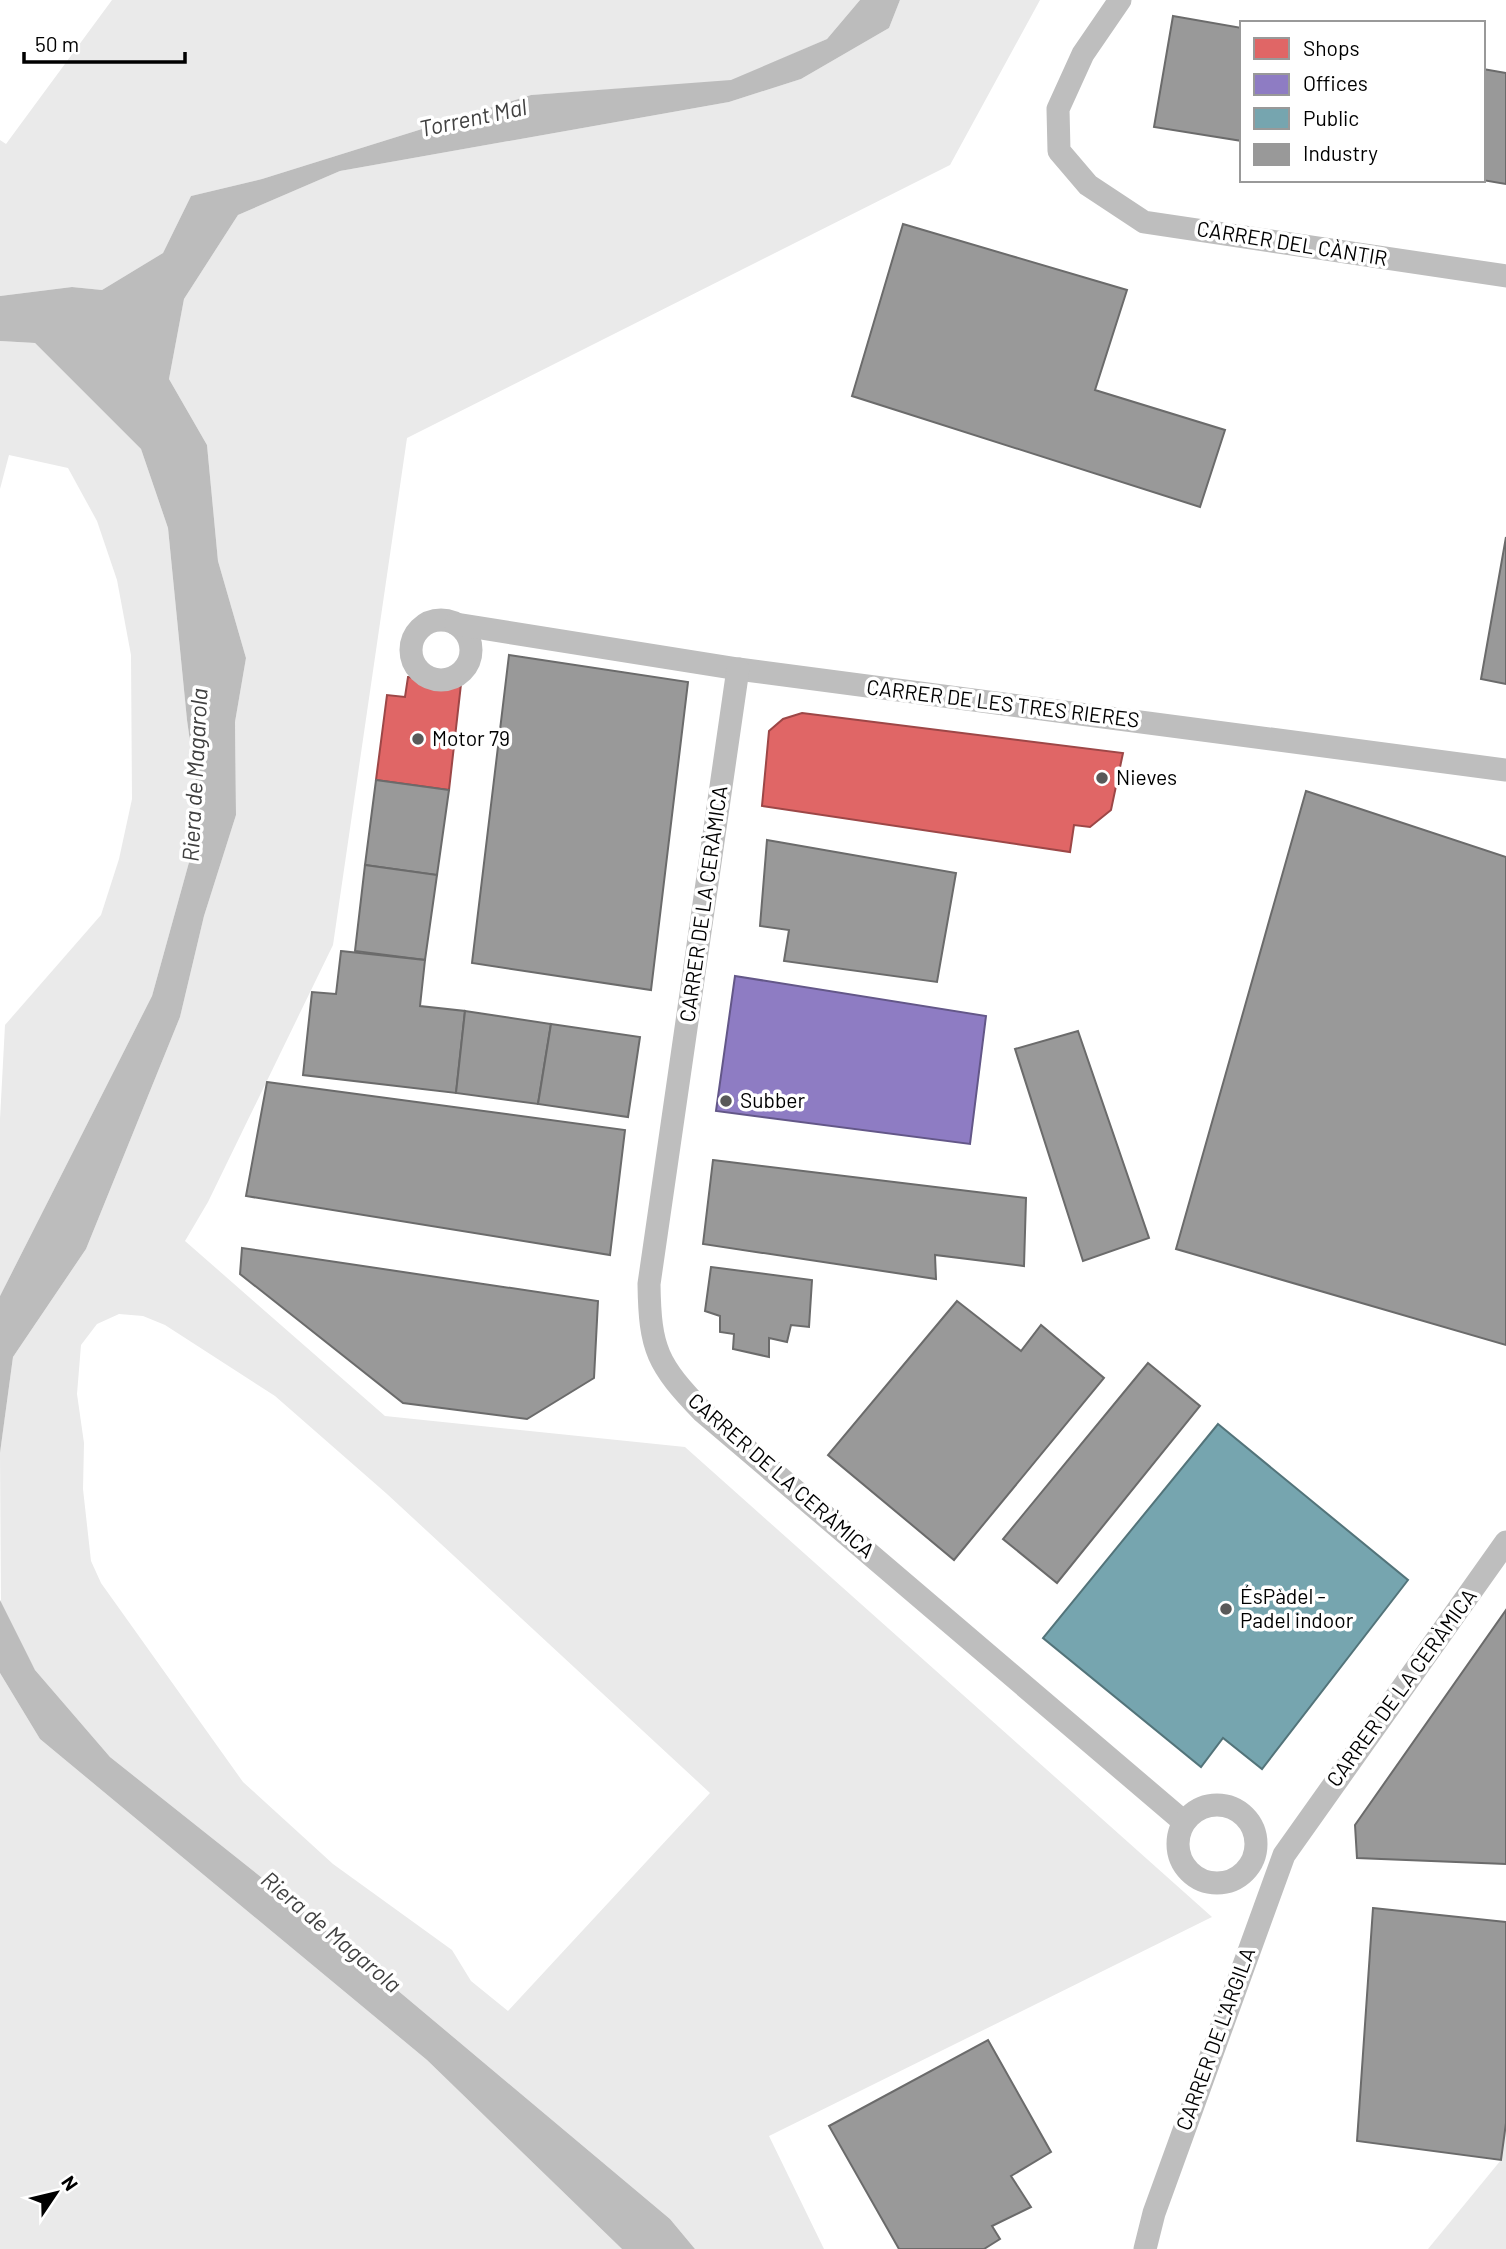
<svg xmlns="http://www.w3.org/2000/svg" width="1506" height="2249" font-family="Barlow,sans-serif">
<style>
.green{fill:#eaeaea;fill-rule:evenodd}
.water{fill:#bcbcbc}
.shops{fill:#e06666;stroke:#9d4747;stroke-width:2}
.offices{fill:#8e7cc3;stroke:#635788;stroke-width:2}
.public{fill:#76a5af;stroke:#53747a;stroke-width:2}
.industry{fill:#999;stroke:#6b6b6b;stroke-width:2}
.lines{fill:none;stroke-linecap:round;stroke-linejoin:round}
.minor{stroke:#bebebe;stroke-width:23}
.poi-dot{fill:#595959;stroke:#fff;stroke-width:2.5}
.labels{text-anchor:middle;stroke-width:7;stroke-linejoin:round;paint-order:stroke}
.street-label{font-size:21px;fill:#000;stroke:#fff}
.poi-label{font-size:21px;fill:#000;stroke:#fff;text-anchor:start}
.water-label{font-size:23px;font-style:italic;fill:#404040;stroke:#fff}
</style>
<rect width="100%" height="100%" fill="#fff"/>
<g class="green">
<path d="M 112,0 L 860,0 L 827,39 L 731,81 L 531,95 L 262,179 L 191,196 L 163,253 L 102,290 L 72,287 L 0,296 L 0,140 L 6,144 Z"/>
<path d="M 900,0 L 1040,0 L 950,165 L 407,438 L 333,945 L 208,1202 L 185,1241 L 385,1416 L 685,1447 L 1212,1917 L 769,2136 L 824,2249 L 695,2249 L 670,2219 L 290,1900 L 110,1757 L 35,1670 L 1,1607 L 0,1453 L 13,1357 L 86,1249 L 180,1017 L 204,916 L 236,815 L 235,722 L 246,658 L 218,561 L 207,445 L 169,379 L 184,299 L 238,215 L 340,171 L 729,102 L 801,79 L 889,28 ZM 119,1314 L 143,1316 L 165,1325 L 275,1396 L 387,1494 L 710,1793 L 508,2011 L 471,1981 L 452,1950 L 333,1864 L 243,1782 L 101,1583 L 91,1561 L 83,1489 L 84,1443 L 77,1394 L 81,1345 L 97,1324 Z"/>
<path d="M 0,341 L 35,343 L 141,449 L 168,528 L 187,720 L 201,819 L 152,996 L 0,1296 L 0,1119 L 5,1025 L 101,915 L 119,859 L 132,799 L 131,655 L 117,580 L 97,521 L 68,468 L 9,455 L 0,489 Z"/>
<path d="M 0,1673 L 40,1739 L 427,2060 L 622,2249 L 0,2249 Z"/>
<path d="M 1506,2123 L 1506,2249 L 1428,2249 L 1501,2160 Z"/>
</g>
<g class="water">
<path d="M 860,0 L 900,0 L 889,28 L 801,79 L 729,102 L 340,171 L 238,215 L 184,299 L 169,379 L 207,445 L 218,561 L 246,658 L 235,722 L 236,815 L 204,916 L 180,1017 L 86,1249 L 13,1357 L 0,1453 L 0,1296 L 152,996 L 201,819 L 187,720 L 168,528 L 141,449 L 35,343 L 0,341 L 0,296 L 72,287 L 102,290 L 163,253 L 191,196 L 262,179 L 531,95 L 731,80 L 827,39 Z"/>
<path d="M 0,1600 L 35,1670 L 110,1757 L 290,1900 L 670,2219 L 695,2249 L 622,2249 L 427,2060 L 40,1739 L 0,1673 Z"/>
</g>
<g class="shops">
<path d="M 408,677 L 461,684 L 449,790 L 376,780 L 387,695 L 405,697 Z"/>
<path d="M 802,713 L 1123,753 L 1111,810 L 1090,827 L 1074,825 L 1070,852 L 762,806 L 769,731 L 783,719 Z"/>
</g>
<path class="offices" d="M 735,976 L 986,1016 L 970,1144 L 716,1111 Z"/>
<path class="public" d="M 1218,1424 L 1408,1580 L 1262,1769 L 1223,1738 L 1201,1767 L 1043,1638 Z"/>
<g class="industry">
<path d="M 1173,16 L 1242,28 L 1242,141 L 1154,127 Z"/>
<path d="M 1483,69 L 1506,73 L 1506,184 L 1482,180 Z"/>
<path d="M 903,224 L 1127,290 L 1095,390 L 1225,430 L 1200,507 L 852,396 Z"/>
<path d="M 1506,537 L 1506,684 L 1481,679 Z"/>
<path d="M 509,655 L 688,682 L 651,990 L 472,963 Z"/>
<path d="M 376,780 L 449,790 L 437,875 L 365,865 Z"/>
<path d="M 1306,791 L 1506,857 L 1506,1345 L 1176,1249 Z"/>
<path d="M 767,840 L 956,873 L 937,982 L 784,961 L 789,930 L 760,926 Z"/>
<path d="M 365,865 L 437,875 L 425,960 L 355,951 Z"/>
<path d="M 341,951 L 425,960 L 420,1006 L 465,1011 L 456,1093 L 303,1075 L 312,992 L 336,994 Z"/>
<path d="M 465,1011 L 551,1024 L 538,1104 L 456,1093 Z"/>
<path d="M 551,1024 L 640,1037 L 628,1117 L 538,1104 Z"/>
<path d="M 1078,1031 L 1149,1238 L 1083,1261 L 1015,1049 Z"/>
<path d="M 267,1082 L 625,1130 L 610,1255 L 246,1196 Z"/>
<path d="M 713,1160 L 1026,1198 L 1024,1266 L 935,1255 L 936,1279 L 703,1244 Z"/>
<path d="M 242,1248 L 598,1301 L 594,1378 L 527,1419 L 403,1403 L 240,1274 Z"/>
<path d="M 711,1267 L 812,1280 L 809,1327 L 791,1325 L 787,1342 L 769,1338 L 769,1357 L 733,1349 L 734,1334 L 720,1332 L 720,1316 L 705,1311 Z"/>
<path d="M 957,1301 L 1021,1351 L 1041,1325 L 1104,1378 L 954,1560 L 828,1455 Z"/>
<path d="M 1148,1363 L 1200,1406 L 1057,1583 L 1003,1539 Z"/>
<path d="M 1506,1610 L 1506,1864 L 1357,1858 L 1355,1825 Z"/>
<path d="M 1373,1908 L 1506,1922 L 1506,2123 L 1501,2160 L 1357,2141 Z"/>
<path d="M 988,2040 L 1051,2152 L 1011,2176 L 1031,2207 L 992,2226 L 1000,2239 L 984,2249 L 899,2249 L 829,2126 Z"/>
</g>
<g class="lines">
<g class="minor">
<path d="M 1120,0 L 1083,54 L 1058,109 L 1059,151 L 1088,185 L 1144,222 L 1506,276"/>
<circle cx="441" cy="650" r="30"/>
<path d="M 456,624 L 738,669 L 1506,770"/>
<path d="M 738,669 L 649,1284 C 650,1350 657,1364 703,1412 L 1184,1822"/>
<circle cx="1217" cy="1844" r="39"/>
<path d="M 1145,2249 L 1154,2213 L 1284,1855 L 1506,1542"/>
</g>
</g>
<g class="poi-dot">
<circle cx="418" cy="739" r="7"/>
<circle cx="1102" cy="778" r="7"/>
<circle cx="726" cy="1101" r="7"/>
<circle cx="1226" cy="1609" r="7"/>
</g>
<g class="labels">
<g class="street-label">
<text transform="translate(1292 244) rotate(9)" y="7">CARRER DEL CÀNTIR</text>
<text transform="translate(1003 704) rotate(7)" y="7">CARRER DE LES TRES RIERES</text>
<text transform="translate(704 904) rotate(-82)" y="7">CARRER DE LA CERÀMICA</text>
<text transform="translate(781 1476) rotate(41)" y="7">CARRER DE LA CERÀMICA</text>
<text transform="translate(1402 1688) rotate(-54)" y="7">CARRER DE LA CERÀMICA</text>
<text transform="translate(1216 2039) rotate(-70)" y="7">CARRER DE L'ARGILA</text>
</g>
<g class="poi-label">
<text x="432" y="746">Motor 79</text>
<text x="1116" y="785">Nieves</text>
<text x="740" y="1108">Subber</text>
<text x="1240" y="1604">ÉsPàdel -<tspan x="1240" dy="24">Padel indoor</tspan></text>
</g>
<g class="water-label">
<text transform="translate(473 118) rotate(-12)" y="8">Torrent Mal</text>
<text transform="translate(195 775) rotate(-87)" y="8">Riera de Magarola</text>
<text transform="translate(331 1932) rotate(40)" y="8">Riera de Magarola</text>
</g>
</g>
<rect x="1240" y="21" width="245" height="161" fill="#ffffff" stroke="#999999" stroke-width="2"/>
<rect x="1254" y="38" width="35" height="21" fill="#e06666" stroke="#999999" stroke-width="2"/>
<text x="1303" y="56" font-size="21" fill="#000000">Shops</text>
<rect x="1254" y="74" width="35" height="21" fill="#8e7cc3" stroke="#999999" stroke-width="2"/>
<text x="1303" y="91" font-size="21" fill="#000000">Offices</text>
<rect x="1254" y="108" width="35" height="21" fill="#76a5af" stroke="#999999" stroke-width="2"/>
<text x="1303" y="126" font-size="21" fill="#000000">Public</text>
<rect x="1254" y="144" width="35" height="21" fill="#999999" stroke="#999999" stroke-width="2"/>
<text x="1303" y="161" font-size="21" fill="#000000">Industry</text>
<g transform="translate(56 2193) rotate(55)" stroke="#ffffff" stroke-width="5" paint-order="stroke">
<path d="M0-5L12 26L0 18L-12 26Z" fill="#000000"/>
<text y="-10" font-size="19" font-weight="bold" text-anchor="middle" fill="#000000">N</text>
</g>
<path d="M24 52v10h161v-10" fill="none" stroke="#000000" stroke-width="3.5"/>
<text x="35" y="52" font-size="21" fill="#000000" stroke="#ffffff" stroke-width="5" paint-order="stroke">50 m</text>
</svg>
